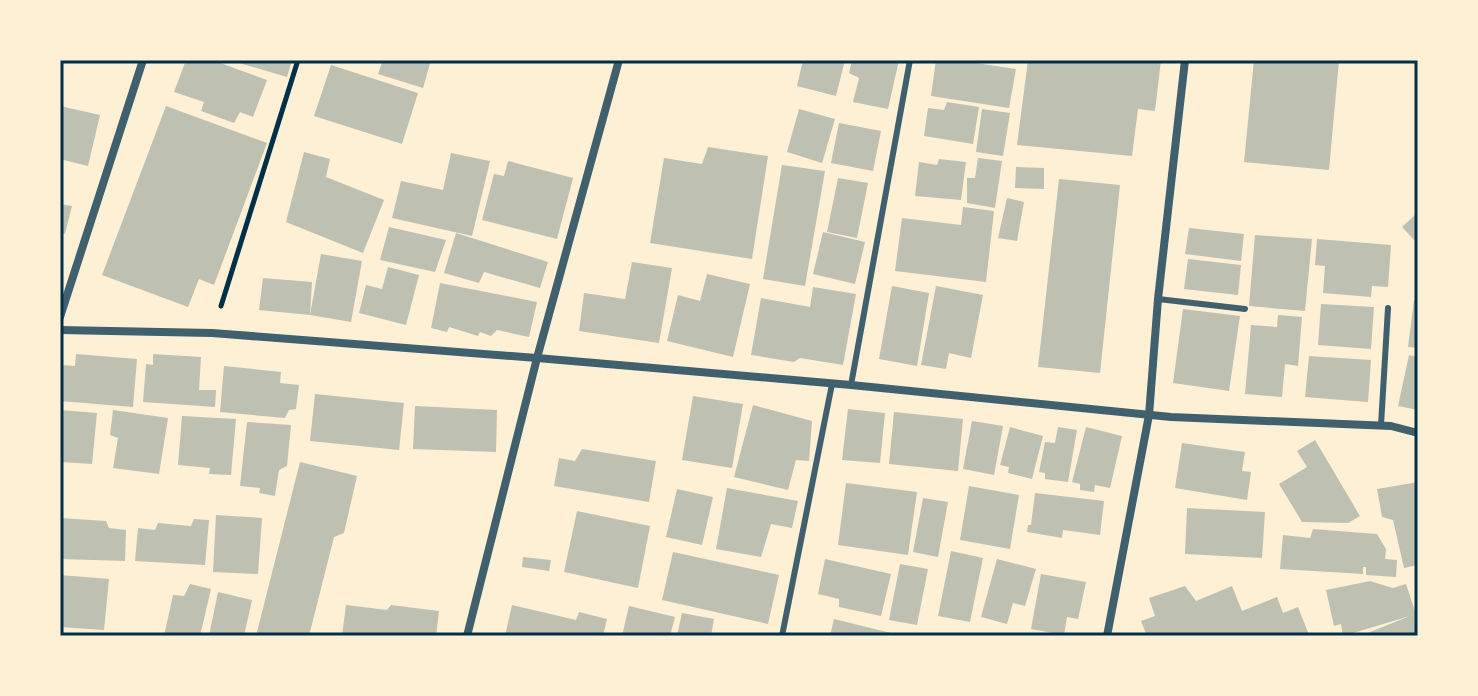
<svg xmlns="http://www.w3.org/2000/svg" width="1478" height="696" font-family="'Source Sans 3',sans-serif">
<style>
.building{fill:#bec0b2}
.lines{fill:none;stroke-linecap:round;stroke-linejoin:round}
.path{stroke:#003049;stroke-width:5}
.service{stroke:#3f606c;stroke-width:6}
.minor{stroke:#3f606c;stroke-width:8}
.neatline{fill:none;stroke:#003049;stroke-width:3}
</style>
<rect width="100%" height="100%" fill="#fdf0d5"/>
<g class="building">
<path d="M 186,60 L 212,60 L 267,80 L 253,117 L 240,112 L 234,123 L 201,111 L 204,102 L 174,92 Z"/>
<path d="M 229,60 L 292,60 L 287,77 Z"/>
<path d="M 383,60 L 431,60 L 423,88 L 378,74 Z"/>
<path d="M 803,60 L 845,60 L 836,96 L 797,86 Z"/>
<path d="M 852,60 L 899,60 L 888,109 L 853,102 L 859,78 L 849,73 Z"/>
<path d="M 936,60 L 956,60 L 1016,69 L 1009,108 L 931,96 Z"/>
<path d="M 1028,60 L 1161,60 L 1155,111 L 1138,109 L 1132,156 L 1017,145 Z"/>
<path d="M 1254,60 L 1339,60 L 1329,170 L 1244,162 Z"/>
<path d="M 331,65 L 418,93 L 402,144 L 314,116 Z"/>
<path d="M 947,102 L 979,107 L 973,144 L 924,136 L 928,108 L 944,110 Z"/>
<path d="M 60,106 L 100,115 L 88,166 L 60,159 Z"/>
<path d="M 166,106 L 267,143 L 214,285 L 199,279 L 188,307 L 102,275 Z"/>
<path d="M 799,109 L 835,119 L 822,163 L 787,152 Z"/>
<path d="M 982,109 L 1010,113 L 1003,156 L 976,152 Z"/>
<path d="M 839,123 L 881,131 L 873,171 L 831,163 Z"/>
<path d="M 708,147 L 768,156 L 752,259 L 650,243 L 664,158 L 702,164 Z"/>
<path d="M 304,152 L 330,159 L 326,177 L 384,200 L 363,253 L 286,222 Z"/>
<path d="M 451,153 L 490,161 L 472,236 L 392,218 L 401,181 L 443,190 Z"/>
<path d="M 978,158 L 1002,161 L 995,208 L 967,203 L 967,178 L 975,178 Z"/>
<path d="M 939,159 L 966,162 L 961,200 L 915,196 L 919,162 L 937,165 Z"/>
<path d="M 508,161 L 573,178 L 557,239 L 482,220 L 494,174 L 504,176 Z"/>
<path d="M 782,165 L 825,171 L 805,286 L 763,279 Z"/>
<path d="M 1016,167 L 1044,168 L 1044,189 L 1015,188 Z"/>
<path d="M 838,178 L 868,183 L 857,238 L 827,232 Z"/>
<path d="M 1059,179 L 1120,185 L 1100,373 L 1038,367 Z"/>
<path d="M 1007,198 L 1024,202 L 1017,241 L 998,238 Z"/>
<path d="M 60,204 L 72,206 L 65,234 L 60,233 Z"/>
<path d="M 963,207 L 994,211 L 986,282 L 895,271 L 902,218 L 961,225 Z"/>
<path d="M 1418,212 L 1418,244 L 1402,227 Z"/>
<path d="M 389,227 L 446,240 L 435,272 L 380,260 Z"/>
<path d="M 1189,228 L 1244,234 L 1241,261 L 1185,254 Z"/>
<path d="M 823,232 L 865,242 L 855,284 L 813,274 Z"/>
<path d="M 456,233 L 548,262 L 540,288 L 484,272 L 479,283 L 444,273 Z"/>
<path d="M 1255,235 L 1312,239 L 1305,311 L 1249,306 Z"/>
<path d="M 1317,239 L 1391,245 L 1388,287 L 1372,286 L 1371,297 L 1323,293 L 1325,266 L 1315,265 Z"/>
<path d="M 321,254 L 362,261 L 351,322 L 310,315 Z"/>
<path d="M 1188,259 L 1241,265 L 1238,295 L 1184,289 Z"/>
<path d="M 632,262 L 672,268 L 659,343 L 579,331 L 584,293 L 625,299 Z"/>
<path d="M 388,267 L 419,275 L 406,325 L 359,313 L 366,285 L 382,289 Z"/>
<path d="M 707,274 L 750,284 L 733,357 L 667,341 L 678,295 L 700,301 Z"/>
<path d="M 263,278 L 312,282 L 310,315 L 259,310 Z"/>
<path d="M 440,283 L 537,302 L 529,337 L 497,330 L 491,336 L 480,332 L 478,336 L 449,327 L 447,332 L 431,328 Z"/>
<path d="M 892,286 L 929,293 L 917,366 L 879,359 Z"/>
<path d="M 936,286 L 983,295 L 971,358 L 949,353 L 946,369 L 921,365 Z"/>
<path d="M 813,287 L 856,294 L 843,365 L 800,358 L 794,362 L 751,355 L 761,298 L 810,307 Z"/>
<path d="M 1414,300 L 1418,301 L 1418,348 L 1408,347 Z"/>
<path d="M 1321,304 L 1374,307 L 1371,349 L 1318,345 Z"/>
<path d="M 1183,309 L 1240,316 L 1229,391 L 1173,383 Z"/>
<path d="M 1278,315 L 1302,317 L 1298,366 L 1285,364 L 1282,397 L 1245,394 L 1251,325 L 1277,327 Z"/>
<path d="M 76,354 L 137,359 L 133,407 L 60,401 L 62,365 L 75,366 Z"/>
<path d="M 153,354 L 201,357 L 199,390 L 216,390 L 215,407 L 143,402 L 146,364 L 153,365 Z"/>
<path d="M 1409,355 L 1418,357 L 1418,410 L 1398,406 Z"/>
<path d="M 1309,356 L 1371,360 L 1368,402 L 1305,397 Z"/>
<path d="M 224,366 L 281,372 L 280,383 L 299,385 L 296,409 L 289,410 L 285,418 L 220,412 Z"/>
<path d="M 315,394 L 404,403 L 399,450 L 310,441 Z"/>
<path d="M 693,396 L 743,404 L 732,468 L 682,460 Z"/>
<path d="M 753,405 L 812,421 L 809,461 L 796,460 L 788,490 L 734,477 Z"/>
<path d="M 415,406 L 497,410 L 496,452 L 413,449 Z"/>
<path d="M 848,409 L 885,413 L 880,463 L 842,460 Z"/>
<path d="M 60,410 L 97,413 L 92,464 L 60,462 Z"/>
<path d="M 113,410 L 168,418 L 159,474 L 113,468 L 118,438 L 110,435 Z"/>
<path d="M 894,412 L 963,419 L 958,471 L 889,464 Z"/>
<path d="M 182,416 L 236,419 L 231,475 L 209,474 L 210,468 L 178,465 Z"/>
<path d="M 972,421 L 1003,426 L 994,475 L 963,469 Z"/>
<path d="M 247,422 L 291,425 L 287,466 L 279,470 L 275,496 L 259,493 L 260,488 L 240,486 Z"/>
<path d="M 1010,427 L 1043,436 L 1032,479 L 1008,473 L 1009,467 L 1000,465 Z"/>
<path d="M 1058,427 L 1077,430 L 1068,482 L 1045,479 L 1045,473 L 1039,472 L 1045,442 L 1055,443 Z"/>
<path d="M 1086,427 L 1122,436 L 1110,488 L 1095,485 L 1094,492 L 1080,490 L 1080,484 L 1072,482 Z"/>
<path d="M 1315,440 L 1360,516 L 1348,523 L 1302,522 L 1279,484 L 1307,467 L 1297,451 Z"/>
<path d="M 1182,443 L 1245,452 L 1242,471 L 1251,472 L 1247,500 L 1175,488 Z"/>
<path d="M 582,449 L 656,461 L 649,502 L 554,486 L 559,458 L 575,461 Z"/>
<path d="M 300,462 L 357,476 L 344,533 L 334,537 L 309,636 L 256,636 Z"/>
<path d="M 1418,482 L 1418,565 L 1404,568 L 1393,520 L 1382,517 L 1377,489 Z"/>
<path d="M 846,483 L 917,492 L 908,555 L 838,545 Z"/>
<path d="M 969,486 L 1019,495 L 1010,549 L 960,540 Z"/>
<path d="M 727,488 L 798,501 L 792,528 L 771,524 L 761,557 L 716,549 Z"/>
<path d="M 677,489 L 713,497 L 702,545 L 666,537 Z"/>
<path d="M 1035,493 L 1104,501 L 1100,535 L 1063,530 L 1062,538 L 1027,532 L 1028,525 L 1031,525 Z"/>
<path d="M 923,498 L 948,502 L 938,557 L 913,552 Z"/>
<path d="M 1187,508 L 1265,512 L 1262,558 L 1185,554 Z"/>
<path d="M 577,511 L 650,526 L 638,588 L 564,572 Z"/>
<path d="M 216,515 L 262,518 L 258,574 L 213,572 Z"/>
<path d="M 60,518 L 106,521 L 109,528 L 126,530 L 125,561 L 60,559 Z"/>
<path d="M 194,519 L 209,520 L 205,565 L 135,561 L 138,528 L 155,530 L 158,523 L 191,526 Z"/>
<path d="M 1313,529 L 1377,534 L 1386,549 L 1385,559 L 1397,560 L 1396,577 L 1366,575 L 1366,567 L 1363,567 L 1363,574 L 1280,569 L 1283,535 L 1310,538 Z"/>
<path d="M 951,551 L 983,558 L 970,622 L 938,616 Z"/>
<path d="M 673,552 L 779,575 L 768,624 L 662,600 Z"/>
<path d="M 523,557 L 551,560 L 549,571 L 522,567 Z"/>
<path d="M 825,559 L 891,574 L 881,616 L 839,607 L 839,599 L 818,594 Z"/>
<path d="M 997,559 L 1036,569 L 1025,606 L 1013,603 L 1007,624 L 981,617 Z"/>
<path d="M 900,564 L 928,569 L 917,625 L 889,620 Z"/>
<path d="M 1041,574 L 1086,582 L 1078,619 L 1067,617 L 1064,635 L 1031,629 Z"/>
<path d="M 60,575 L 109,579 L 104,630 L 60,627 Z"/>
<path d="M 1370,581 L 1393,588 L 1406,584 L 1416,614 L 1418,613 L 1418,636 L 1360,636 L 1410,616 L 1343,636 L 1341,624 L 1334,626 L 1326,590 Z"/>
<path d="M 190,584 L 211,589 L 200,636 L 164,636 L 173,595 L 184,596 Z"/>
<path d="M 1185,586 L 1196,601 L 1232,586 L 1242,611 L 1277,597 L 1283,613 L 1298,607 L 1309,635 L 1147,636 L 1141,621 L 1155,616 L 1149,598 Z"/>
<path d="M 218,592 L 252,600 L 244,636 L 209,636 Z"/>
<path d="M 346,605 L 387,610 L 391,605 L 439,611 L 436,636 L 342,636 Z"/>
<path d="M 512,605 L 576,620 L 579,612 L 607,619 L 603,636 L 505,636 Z"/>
<path d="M 629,606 L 675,617 L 670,636 L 622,636 Z"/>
<path d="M 682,613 L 714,619 L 711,636 L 677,636 Z"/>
<path d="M 834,619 L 899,635 L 899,636 L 830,636 Z"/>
</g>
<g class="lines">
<path class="path" d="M 221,306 L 298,60"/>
<g class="service">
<path d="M 1158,299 L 1245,309"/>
<path d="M 851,385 L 910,60"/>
<path d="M 1381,425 L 1388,308"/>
<path d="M 782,636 L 832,384"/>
</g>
<g class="minor">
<path d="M 60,317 L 143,60"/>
<path d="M 60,330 L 212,333 L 537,358 L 851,385 L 1171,417 L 1391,426 L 1418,433"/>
<path d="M 467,636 L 537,358 L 619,60"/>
<path d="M 1107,636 L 1149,415 L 1158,299 L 1185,60"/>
</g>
</g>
<rect width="1478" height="696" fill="none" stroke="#fdf0d5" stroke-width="124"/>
<rect x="62" y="62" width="1354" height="572" class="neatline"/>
</svg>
